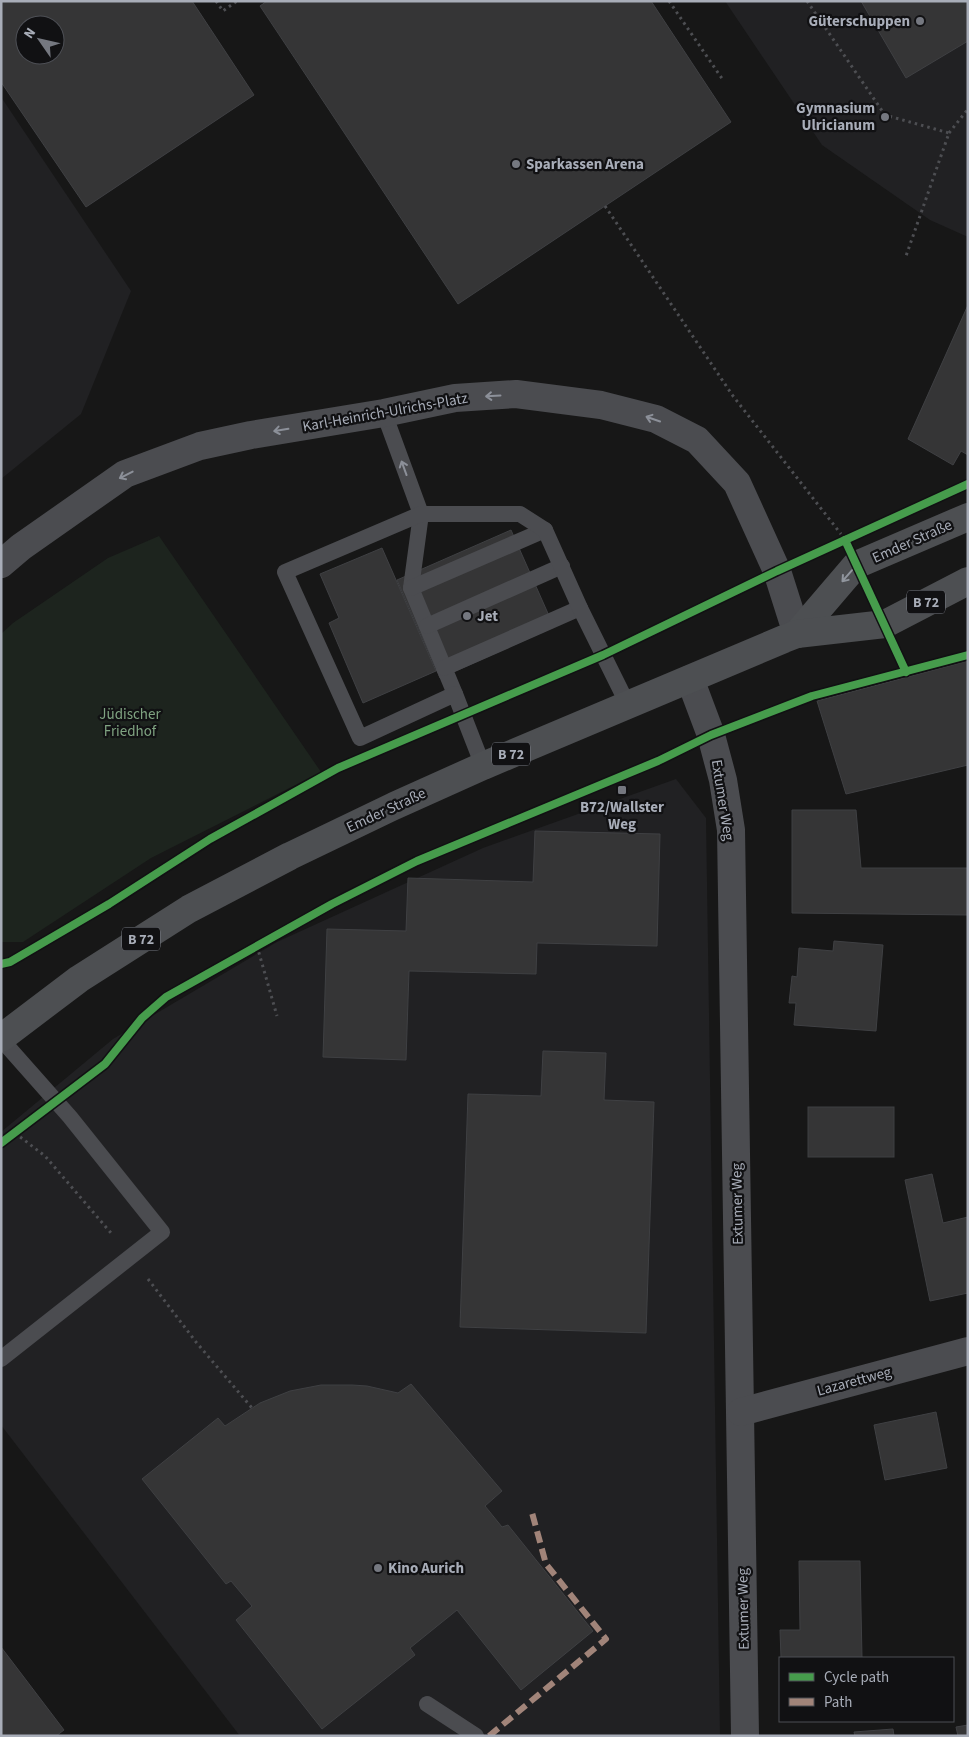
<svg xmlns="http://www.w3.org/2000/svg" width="969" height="1737" font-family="'Source Sans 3',sans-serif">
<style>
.built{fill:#212123}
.green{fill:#1d241e}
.building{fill:#353536;stroke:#3f4043;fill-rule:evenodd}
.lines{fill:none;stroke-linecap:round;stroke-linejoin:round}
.path{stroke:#4d4e52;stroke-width:3;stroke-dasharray:2.5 4;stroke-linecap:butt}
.service{stroke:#4b4c50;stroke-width:16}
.minor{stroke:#4b4c50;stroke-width:28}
.primary{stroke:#4d4f52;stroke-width:28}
.quiet{stroke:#a18479;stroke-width:6;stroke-dasharray:12 6;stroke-linecap:butt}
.cycleway-casing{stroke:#111113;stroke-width:11}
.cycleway{stroke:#469c4c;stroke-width:8}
.oneway{stroke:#8c9099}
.oneway2{stroke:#91969e}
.poi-dot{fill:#757880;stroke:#111113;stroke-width:2}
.labels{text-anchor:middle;stroke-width:4.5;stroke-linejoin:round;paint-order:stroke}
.shield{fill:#111113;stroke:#7b7e86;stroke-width:1}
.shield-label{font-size:14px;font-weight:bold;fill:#a8adb8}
.poi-label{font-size:15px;font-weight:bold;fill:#a8adb8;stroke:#111113;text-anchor:start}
.street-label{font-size:15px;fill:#a8adb8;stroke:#111113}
.park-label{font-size:15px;fill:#7fa381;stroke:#111113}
</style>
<rect width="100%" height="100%" fill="#171717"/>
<g class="built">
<path d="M 725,1 L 968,1 L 968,237 L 930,220 L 822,145 Z"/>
<path d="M 1,97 L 131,291 L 81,414 L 1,479 Z"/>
<path d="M 676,779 L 706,818 L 720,1736 L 240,1736 L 1,1425 L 1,1132 L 113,1039 L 277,942 L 483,848 Z"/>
</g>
<path class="green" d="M 159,536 L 321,772 L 151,858 L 23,942 L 1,942 L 1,634 L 13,623 L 108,558 Z"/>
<g class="building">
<path d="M 1,1 L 192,1 L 254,95 L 86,207 L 1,82 ZM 25,25 L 55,25 L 55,55 L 25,55 Z"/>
<path d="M 267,1 L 651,1 L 731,122 L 458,304 L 260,6 Z"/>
<path d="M 861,1 L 968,1 L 968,41 L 906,78 Z"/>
<path d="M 968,305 L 968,455 L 961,451 L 953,465 L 908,439 Z"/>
<path d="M 511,530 L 554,627 L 440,678 L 397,580 Z"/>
<path d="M 382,548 L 436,671 L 363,703 L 329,623 L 339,618 L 320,574 Z"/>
<path d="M 968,661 L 968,765 L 846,794 L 817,701 Z"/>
<path d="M 792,810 L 856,810 L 861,868 L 968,868 L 968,915 L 792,913 Z"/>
<path d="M 535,831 L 660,834 L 657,946 L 537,943 L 536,974 L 409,971 L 406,1060 L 323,1057 L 327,929 L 406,931 L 408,878 L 533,882 Z"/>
<path d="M 834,941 L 883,945 L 876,1031 L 794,1025 L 796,1003 L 789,1003 L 792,976 L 797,977 L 799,948 L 833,951 Z"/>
<path d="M 543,1051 L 606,1053 L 604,1100 L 654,1102 L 646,1333 L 460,1327 L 468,1094 L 541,1096 Z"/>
<rect x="808" y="1107" width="86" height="50"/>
<path d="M 932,1174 L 943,1223 L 968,1217 L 968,1293 L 930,1301 L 905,1180 Z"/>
<path d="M 411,1384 L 502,1491 L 485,1506 L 502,1527 L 508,1525 L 593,1631 L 521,1690 L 457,1610 L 410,1648 L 415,1655 L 322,1729 L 236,1620 L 252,1606 L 231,1581 L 226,1584 L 142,1479 L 218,1418 L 225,1426 L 260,1403 L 290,1391 L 321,1385 L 352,1385 L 367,1386 L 398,1393 Z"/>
<path d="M 936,1412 L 947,1468 L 885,1480 L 874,1425 Z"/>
<path d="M 799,1561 L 860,1561 L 862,1658 L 781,1658 L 780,1630 L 800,1630 Z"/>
<path d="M 1,1647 L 64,1730 L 56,1736 L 1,1736 Z"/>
<path d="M 968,1725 L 968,1736 L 958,1736 L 956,1727 Z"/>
<path d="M 893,1729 L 894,1736 L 855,1736 L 854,1732 Z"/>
</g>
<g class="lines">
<g class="path">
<path d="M 216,1 L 223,11 L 237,1"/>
<path d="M 669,1 L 723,80"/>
<path d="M 807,1 L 885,115 L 949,133 L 906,256"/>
<path d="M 949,133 L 968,109"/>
<path d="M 605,206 L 733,396 L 841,534"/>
<path d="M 257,946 L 277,1016"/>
<path d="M 15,1133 L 45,1156 L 111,1233"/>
<path d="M 148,1279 L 196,1342 L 252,1408"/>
</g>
<g class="service">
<path d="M 384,413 L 421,514 L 411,588 L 455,694"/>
<path d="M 411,588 L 545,530"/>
<path d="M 427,626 L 562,566"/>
<path d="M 444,668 L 580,608"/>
<path d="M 483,766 L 455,694 L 360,738 L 285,572 L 421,514 L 520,514 L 545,530 L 580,608 L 628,705"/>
<path d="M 1,1039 L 70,1117 L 162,1232 L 1,1359"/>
<path d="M 427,1704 L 476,1736"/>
</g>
<g class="minor">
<path d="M 1,564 L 21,547 L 125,474 L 200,446 L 251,435 L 384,413 L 455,398 L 516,394 L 601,405 L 656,419 L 697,440 L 737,483 L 777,571 L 797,634"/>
<path d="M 690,679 L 711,735 L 723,780 L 731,830 L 745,1736"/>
<path d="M 741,1412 L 968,1351"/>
</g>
<g class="primary">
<path d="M 797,634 L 856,565 L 968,517"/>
<path d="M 1,1038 L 79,979 L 189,909 L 290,856 L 394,806 L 483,766 L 784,639 L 797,634 L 885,624 L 968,581"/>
</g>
<path class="quiet" d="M 489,1736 L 606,1639 L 546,1564 L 531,1509"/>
<g class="cycleway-casing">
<g id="cycleway">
<path d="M 845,540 L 906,672"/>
<path d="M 1,964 L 10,962 L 109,904 L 210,839 L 338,768 L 603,655 L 777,571 L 968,484"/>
<path d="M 1,1143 L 105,1064 L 142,1018 L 166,997 L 332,904 L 417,861 L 658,761 L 711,735 L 812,696 L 968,655"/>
</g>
</g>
<use href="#cycleway" class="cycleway"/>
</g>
<defs><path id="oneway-shaft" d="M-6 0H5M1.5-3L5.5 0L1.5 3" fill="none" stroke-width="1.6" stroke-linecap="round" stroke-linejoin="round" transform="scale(1.25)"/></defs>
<g class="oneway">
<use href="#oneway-shaft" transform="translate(493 396) rotate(177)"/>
<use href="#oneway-shaft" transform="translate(653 419) rotate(-161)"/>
<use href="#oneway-shaft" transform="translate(281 430) rotate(171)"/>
<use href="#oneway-shaft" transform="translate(404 468) rotate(-110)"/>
<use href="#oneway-shaft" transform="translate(126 475) rotate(153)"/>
</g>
<use class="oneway2" href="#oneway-shaft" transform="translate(847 576) rotate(131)"/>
<g class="poi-dot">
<circle cx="920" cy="21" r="5"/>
<circle cx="885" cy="117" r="5"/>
<circle cx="516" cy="164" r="5"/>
<circle cx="467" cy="616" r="5"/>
<rect x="617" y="785" width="10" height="10" rx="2.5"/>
<circle cx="378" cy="1568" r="5"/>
</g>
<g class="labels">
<g class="shield">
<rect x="907" y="590.5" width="38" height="23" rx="4"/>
<rect x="492" y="742.5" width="38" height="23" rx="4"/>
<rect x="122" y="927.5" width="38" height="23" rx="4"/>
</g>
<g class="shield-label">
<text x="926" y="607">B 72</text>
<text x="511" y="759">B 72</text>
<text x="141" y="944">B 72</text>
</g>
<g class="poi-label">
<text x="910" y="26" text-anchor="end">Güterschuppen</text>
<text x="875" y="113" text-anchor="end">Gymnasium<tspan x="875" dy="17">Ulricianum</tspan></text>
<text x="526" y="169">Sparkassen Arena</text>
<text x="477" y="621">Jet</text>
<text x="622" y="812" text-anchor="middle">B72/Wallster<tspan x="622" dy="17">Weg</tspan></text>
<text x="388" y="1573">Kino Aurich</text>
</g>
<g class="street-label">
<text transform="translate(385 412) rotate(-10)" y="5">Karl-Heinrich-Ulrichs-Platz</text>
<text transform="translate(912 541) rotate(-24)" y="5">Emder Straße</text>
<text transform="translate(723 800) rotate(81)" y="5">Extumer Weg</text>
<text transform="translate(386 810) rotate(-25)" y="5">Emder Straße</text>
<text transform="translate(737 1204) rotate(-91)" y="5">Extumer Weg</text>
<text transform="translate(854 1381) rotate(-15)" y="5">Lazarettweg</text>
<text transform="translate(743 1609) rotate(-91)" y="5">Extumer Weg</text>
</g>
<g class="park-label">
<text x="130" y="719">Jüdischer<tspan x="130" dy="17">Friedhof</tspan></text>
</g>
</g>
<rect width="969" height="1737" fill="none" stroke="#a8adb8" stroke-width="5"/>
<rect x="779" y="1657" width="175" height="65" fill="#111113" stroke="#4d4f55"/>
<rect x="789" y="1673" width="25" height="8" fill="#469c4c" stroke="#4d4f55"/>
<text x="824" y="1682" font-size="15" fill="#a8adb8">Cycle path</text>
<rect x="789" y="1698" width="25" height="8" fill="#a18479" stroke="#4d4f55"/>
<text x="824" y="1707" font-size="15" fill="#a8adb8">Path</text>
<g transform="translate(40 40) rotate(304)"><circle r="24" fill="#111113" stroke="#4d4f55"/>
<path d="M0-4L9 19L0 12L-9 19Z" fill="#757880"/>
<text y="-8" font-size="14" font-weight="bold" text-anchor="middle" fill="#a8adb8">N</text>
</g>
</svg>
